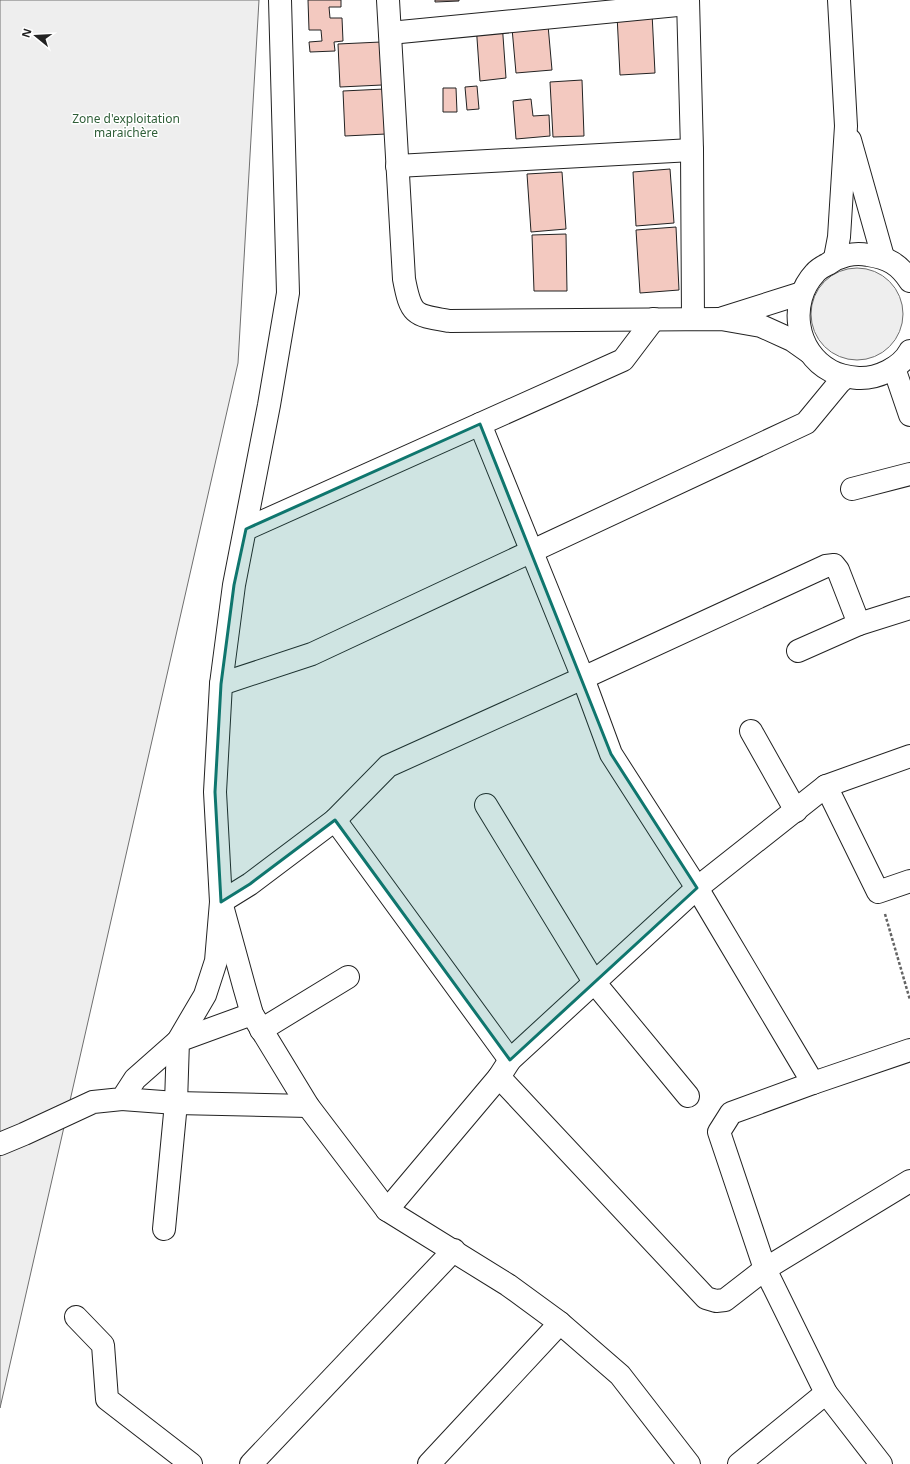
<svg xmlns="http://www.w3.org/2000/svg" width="910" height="1464" font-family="'Noto Sans',sans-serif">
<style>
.green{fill:#eee;stroke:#6f6f6f}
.building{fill:#f3c9c0;stroke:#222}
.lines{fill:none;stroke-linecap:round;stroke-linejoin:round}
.minor-casing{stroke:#222;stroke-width:24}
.path{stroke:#646464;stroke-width:2.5;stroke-dasharray:3 2;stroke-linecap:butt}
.minor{stroke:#fff;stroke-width:22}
.marked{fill:#0f766e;fill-opacity:0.2;stroke:#0f766e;stroke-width:3;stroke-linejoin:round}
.labels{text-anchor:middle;stroke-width:3;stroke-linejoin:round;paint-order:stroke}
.park-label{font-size:12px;fill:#2f5e38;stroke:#fff}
</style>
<rect width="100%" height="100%" fill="#fff"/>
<g class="green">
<path d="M 0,0 L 259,0 L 238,363 L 0,1408 Z"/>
<circle cx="857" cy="314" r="46"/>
</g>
<g class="building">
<path d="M 308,0 L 341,0 L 341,7 L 329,7 L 330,18 L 342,18 L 343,41 L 334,42 L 335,51 L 310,52 L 309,42 L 322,41 L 321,30 L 309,30 Z"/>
<path d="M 435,0 L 459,0 L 459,1 L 435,2 Z"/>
<path d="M 652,13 L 655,73 L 620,75 L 617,15 Z"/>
<path d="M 547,14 L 552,70 L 516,73 L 511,17 Z"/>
<path d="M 502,22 L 506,78 L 480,81 L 476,24 Z"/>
<path d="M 381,42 L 382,85 L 340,87 L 338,44 Z"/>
<path d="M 582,80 L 584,136 L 553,137 L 550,82 Z"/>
<path d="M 477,86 L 479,109 L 467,110 L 465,87 Z"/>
<path d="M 443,88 L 456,88 L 457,112 L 443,112 Z"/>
<path d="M 384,89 L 386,134 L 345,136 L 343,91 Z"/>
<path d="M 531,99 L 533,116 L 549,115 L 550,136 L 516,139 L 513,101 Z"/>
<path d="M 670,169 L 674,223 L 636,226 L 633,172 Z"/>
<path d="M 562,172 L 566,229 L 531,232 L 527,174 Z"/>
<path d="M 676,227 L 679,290 L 640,293 L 636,230 Z"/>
<path d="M 566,234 L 567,291 L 534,291 L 532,235 Z"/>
</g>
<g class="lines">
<g class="minor-casing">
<g id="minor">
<path d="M 280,0 L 288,293 L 269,405 L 234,585 L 221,684 L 215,792 L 221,902 L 244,986 L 252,1014 L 308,1106 L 387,1210 L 508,1285 L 560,1323 L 620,1375 L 689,1464"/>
<path d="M 388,0 L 404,279 C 411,316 414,315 450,321 L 721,319 L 761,326 L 792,340 L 809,352"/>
<path d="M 688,0 L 692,150 L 693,319"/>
<path d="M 390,33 L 688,4"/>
<path d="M 850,140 L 883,257"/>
<path d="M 397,166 L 692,150"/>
<path d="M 835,258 L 839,237 L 846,126 L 839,0"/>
<path d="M 910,281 C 899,264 888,258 868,255 C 854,252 839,256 828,264 C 824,266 818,269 815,273 C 788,302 795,352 831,371 C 840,376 849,377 858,378 C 877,379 901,368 910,351"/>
<path d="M 723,318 L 802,293"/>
<path d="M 894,368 L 910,415"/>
<path d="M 480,424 L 583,678 L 611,754 L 697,888 L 813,1083"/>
<path d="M 852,489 L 910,474"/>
<path d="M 246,529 L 623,360 L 654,319"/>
<path d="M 798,651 L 859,624 L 910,608"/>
<path d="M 221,684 L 312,654 L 806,423 L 839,383 L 846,377"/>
<path d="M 751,731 L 796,811"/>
<path d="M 826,786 L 878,892 L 910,881"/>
<path d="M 486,805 L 594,982 L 688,1096"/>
<path d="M 335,820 L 510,1060"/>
<path d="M 261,1030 L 348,977"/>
<path d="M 499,1077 L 706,1298 L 716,1301 L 725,1300 L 765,1269 L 910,1181"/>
<path d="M 122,1099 L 176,1103 L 308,1106"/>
<path d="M 0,1144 L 24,1134 L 93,1102 L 122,1099 L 135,1079 L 178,1041 L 205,995 L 216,961 L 221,902 L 250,884 L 335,820 L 388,766 L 583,678 L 826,566 L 834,565 L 838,570 L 859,624"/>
<path d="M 387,1210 L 499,1077 L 510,1060 L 697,888 L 826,786 L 910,756"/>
<path d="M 164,1229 L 176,1103 L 178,1041 L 252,1014"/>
<path d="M 76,1317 L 103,1345 L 107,1399 L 191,1464"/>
<path d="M 826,1393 L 881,1464"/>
<path d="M 251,1464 L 454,1250"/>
<path d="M 429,1464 L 560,1323"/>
<path d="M 739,1464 L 826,1393 L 765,1269 L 719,1132 L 731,1113 L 813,1083 L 910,1050"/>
</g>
</g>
<path class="path" d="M 885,914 L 910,1000"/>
<use href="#minor" class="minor"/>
</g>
<path class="marked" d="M 480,424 L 611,754 L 697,888 L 510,1060 L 335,820 L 250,884 L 221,902 L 215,792 L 221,684 L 234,585 L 246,529 Z"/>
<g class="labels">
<g class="park-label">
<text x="126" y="123">Zone d'exploitation<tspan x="126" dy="14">maraichère</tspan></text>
</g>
</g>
<g transform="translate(36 36) rotate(288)" stroke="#ffffff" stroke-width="3" paint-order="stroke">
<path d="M0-3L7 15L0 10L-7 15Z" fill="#222222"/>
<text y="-6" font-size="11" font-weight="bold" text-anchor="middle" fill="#222222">N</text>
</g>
</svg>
